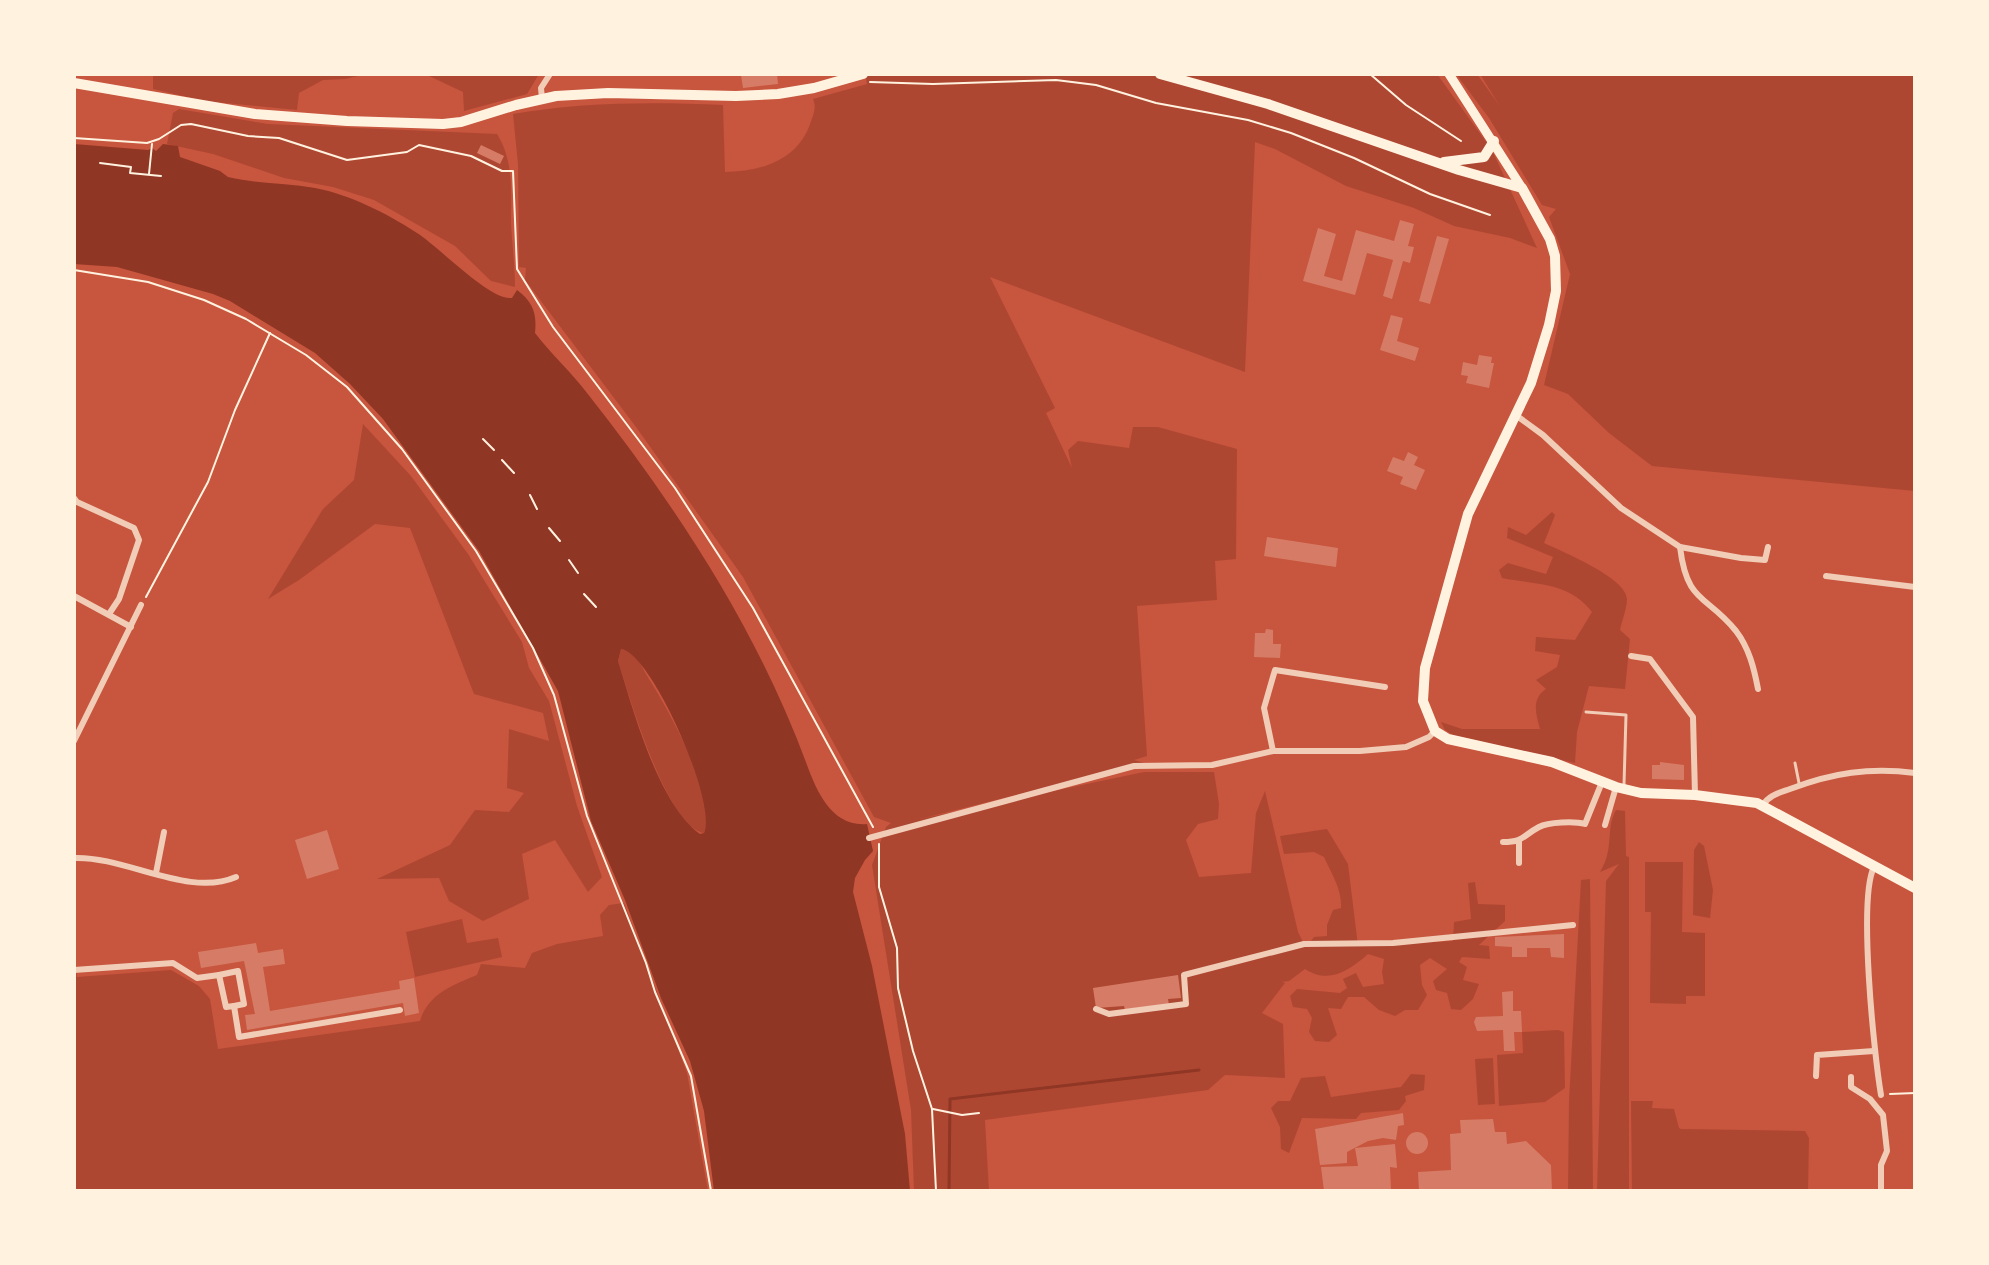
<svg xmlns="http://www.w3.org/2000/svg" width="1989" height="1265" font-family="'Golos Text',sans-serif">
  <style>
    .green { fill: #ae4732 }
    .water { fill: #8f3625; fill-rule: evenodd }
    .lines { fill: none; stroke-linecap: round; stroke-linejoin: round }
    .stream { stroke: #8f3625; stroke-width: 3 }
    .building { fill: #d67c66 }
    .path { stroke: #fff3e0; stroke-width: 2 }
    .service { stroke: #f1ccb7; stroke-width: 3 }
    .minor { stroke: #f1ccb7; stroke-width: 6 }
    .secondary { stroke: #fff3e0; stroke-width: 9 }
    .primary { stroke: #fff3e0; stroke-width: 10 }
  </style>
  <rect width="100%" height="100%" fill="#c8553d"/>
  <g class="green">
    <polygon points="153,74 366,74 345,79 323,80 299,93 297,110 204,101 153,89"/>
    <polygon points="393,74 539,74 527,94 464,111 463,92 427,75"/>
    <path d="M865,74h572l55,76 45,98 -27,-10 -56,-12 -40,-18 -68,-22 -71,-37 -20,-7 -10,230 -255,-95 65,131 -9,5 26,55 -4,-18 10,-9 51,7 4,-21h25l79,22 -1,110 -21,2 2,39 -80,6 10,150 -13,4 10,3 -224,56 224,-47h70l5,32 -1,15 -20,5 -12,16 13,37 52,-4 5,-60 9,-22 33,141 6,12 4,1 6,-8 13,-1v-11l6,-15 8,-2c1,-19 -9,-33 -17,-51l-10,-5 -30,2 -4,-18 47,-7 21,35 10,82 95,-5 1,-19 17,-3 -3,-36 7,-1 3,22 27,1v16l-26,24 10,1 1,13 -28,-2 -3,5 8,5 -4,13 16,4 -6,15 -12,11 -10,-1 -4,-16 -11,-3 -3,-9 14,-12 -17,-11 -10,7 2,20 5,10 -9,15h-13l-10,6 -16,-6 -15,-13h-16l-7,12 -13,-1 9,27 -8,7 -14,-1 -6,-9 3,-14 -5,-9 -14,-2 -3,-11 7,-7 43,4 7,-5 -4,-9 13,-6 7,14 21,-3 -2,-12 2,-13 -16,-5c-18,16 -39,31 -63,15l-16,12 -7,1 3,1 -23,30 21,11 2,54 -60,-3 -17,15 -223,30 4,71h-75l-3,-81 -39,-245 14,-38 5,-4 -17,-6 -131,-240 -107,-150 -111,-147 1,-12 -7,-1 -1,-103 -5,-50c70,-12 139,-12 210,-9l2,67c35,0 73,-12 85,-48 3,-9 7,-16 3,-25l54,-15z"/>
    <polygon points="1456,74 1477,74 1499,105 1480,74 1915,74 1915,491 1652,466 1609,433 1568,394 1544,385 1570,274 1549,217 1556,209 1542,205 1489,118"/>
    <path d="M179,109l89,15 229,10c17,27 14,58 14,88 1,22 4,43 4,65l-24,-6 -36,-35 -81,-46 -41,-13 -49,-9 -71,-24 -46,-10 6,-31z"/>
    <polygon points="363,424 411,476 468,554 522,642 529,668 549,701 577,806 602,877 588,892 555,840 522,854 529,899 483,921 449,901 439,878 377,879 450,845 475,810 509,812 524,793 507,788 509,729 549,741 543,713 474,694 410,528 375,524 299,580 268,599 323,509 354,480"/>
    <path d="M1552,512l3,3 -11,28c17,8 83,35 83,56 0,9 -5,21 -7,31l10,9 -5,50 -36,-3 -12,46 -2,31 -122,-28 -8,-5 -4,-8 21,7h78c-4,-15 -9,-30 6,-40l-10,-9 21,-13 3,-12 -25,-4 1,-14 39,3 17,-28c-23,-30 -55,-27 -90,-34l-3,-8 9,-7 38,11 7,-17 -46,-19 1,-11 18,8z"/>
    <path d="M621,649c5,1 7,0 11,4 7,6 12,18 17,26 19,30 70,120 55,154 -37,-5 -75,-138 -86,-172z"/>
    <path d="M1616,810l9,1 1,45 3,1v334h-32l9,-310 13,-17 -19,8c15,-24 5,-43 16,-62z"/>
    <polygon points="1699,842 1704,846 1713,890 1710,918 1693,915 1694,850"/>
    <polygon points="1645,862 1683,862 1682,932 1705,933 1705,996 1686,996 1686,1004 1650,1003 1651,912 1645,912"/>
    <polygon points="1590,879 1593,1191 1568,1191 1569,1101 1581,880"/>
    <path d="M624,903l63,170 21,118h-634v-230l3,16 94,-7 28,16 11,13 8,50 202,-28c8,-27 33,-36 57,-46l4,-11 44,4 7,-15 25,-9 46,-8 -3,-21 9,-10z"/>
    <polygon points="462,919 467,943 498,938 502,957 415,977 406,932"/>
    <polygon points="1558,1030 1564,1032 1565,1088 1545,1102 1499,1106 1497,1055 1523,1053 1522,1032"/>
    <polygon points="1493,1058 1495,1104 1478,1105 1475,1059"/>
    <polygon points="1411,1074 1425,1075 1424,1090 1405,1096 1406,1101 1399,1110 1361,1113 1356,1119 1302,1118 1289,1153 1281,1149 1280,1127 1271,1108 1278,1101 1290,1101 1301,1078 1325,1076 1331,1097 1401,1087"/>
    <polygon points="1631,1101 1653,1101 1652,1108 1674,1109 1679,1128 1681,1129 1805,1131 1809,1138 1808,1191 1632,1191"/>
  </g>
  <path class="water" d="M74,144l74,6 4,-2 4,3 7,-7 15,2 2,11 40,14 8,6c29,7 58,6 87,11 36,7 71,25 102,45 21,13 73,68 95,65l5,-8c16,12 20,23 18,43 16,21 36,39 52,60 89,113 170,236 220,372 10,27 25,62 60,59l6,27 -8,9 -10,18 -2,14 19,74 33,168 5,57h-196l-10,-80 -14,-50 -29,-63 -36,-98 -34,-79 -33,-130 -79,-140 -96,-132 -33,-35 -35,-31 -85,-52 -17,-7 -96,-27 -43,-3zM621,649c30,3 97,154 83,184l-4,1c-42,-30 -67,-125 -82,-173z"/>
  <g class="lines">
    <polyline class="stream" points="949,1191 950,1099 1199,1070"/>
  </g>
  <g class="building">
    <polygon points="777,74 778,84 743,88 741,75"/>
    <polygon points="481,145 504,156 500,164 477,153"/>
    <polygon points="1400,220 1414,224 1408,246 1414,247 1410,263 1403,261 1392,299 1383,296 1393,260 1367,253 1355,295 1303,281 1318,228 1336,234 1324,276 1342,281 1356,230 1394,241"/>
    <polygon points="1437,236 1449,239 1430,304 1419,301"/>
    <polygon points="1391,315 1403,318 1397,341 1419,348 1415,361 1380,350"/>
    <polygon points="1479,355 1492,357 1491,363 1494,363 1489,388 1466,383 1468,376 1461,375 1463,362 1477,365"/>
    <polygon points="1408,452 1418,457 1414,465 1425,470 1416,490 1400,484 1403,477 1387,471 1393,457 1404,461"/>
    <polygon points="1267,537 1338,548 1336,567 1264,556"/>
    <polygon points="1266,629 1273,630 1273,644 1281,644 1280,658 1254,657 1255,633 1265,633"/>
    <polygon points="1660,762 1684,765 1684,780 1652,779 1652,765 1660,765"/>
    <polygon points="327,830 339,869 307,879 295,840"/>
    <polygon points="1564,934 1564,958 1551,957 1550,948 1527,948 1527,957 1512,957 1512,947 1495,946 1495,937"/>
    <polygon points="256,943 258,953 283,949 285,964 263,967 270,1011 400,989 399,981 414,978 419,1013 405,1016 403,1003 247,1030 245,1015 255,1014 244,961 201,968 198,952"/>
    <polygon points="1178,975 1181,998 1168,999 1169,1005 1125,1010 1124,1006 1096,1008 1093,988"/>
    <polygon points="1513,991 1513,1011 1521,1011 1522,1032 1514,1032 1515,1051 1504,1051 1503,1030 1477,1031 1474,1022 1476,1017 1503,1016 1502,992"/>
    <polygon points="1403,1113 1404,1125 1398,1126 1396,1140 1383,1138 1368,1141 1347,1152 1347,1163 1320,1165 1315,1129"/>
    <polygon points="1493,1119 1495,1132 1506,1132 1507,1144 1526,1141 1551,1165 1552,1191 1419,1191 1418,1172 1451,1170 1450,1134 1461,1133 1460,1120"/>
    <circle cx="1417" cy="1143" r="11"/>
    <polygon points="1395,1144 1397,1168 1390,1167 1391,1191 1324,1191 1321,1167 1358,1166 1355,1148"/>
  </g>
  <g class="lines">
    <g class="path">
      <polyline points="1370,74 1406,105 1461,141"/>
      <polyline points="870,82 933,84 1056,80 1096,85 1156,103 1248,120 1291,133 1354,158 1430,194 1490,215"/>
      <polyline points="74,138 147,143 159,139 181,125 191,124 248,136 279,138 347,160 407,152 419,145 471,156 502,171 513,171 517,269 553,327 675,488 753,608 873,827"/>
      <polyline points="100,163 131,167 130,173 161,176"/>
      <polyline points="149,174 152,144"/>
      <polyline points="74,270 148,282 204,300 246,319 306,355 347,387 402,449 476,551 533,648 554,695 587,816 646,963 655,992 691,1076 711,1191"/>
      <polyline points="483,439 494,450"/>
      <polyline points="502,460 514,473"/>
      <polyline points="530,495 537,509"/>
      <polyline points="549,528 560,541"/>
      <polyline points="569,560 578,573"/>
      <polyline points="584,594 596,607"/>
      <polyline points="146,597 208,482 235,410 270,333"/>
      <polyline points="879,844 879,887 897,948 898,988 913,1051 932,1109 936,1191"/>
      <polyline points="1890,1094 1915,1093"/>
      <polyline points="933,1109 962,1115 979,1113"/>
    </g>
    <g class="service">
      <polyline points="1586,712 1626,715 1624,785"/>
      <polyline points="1795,763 1799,783"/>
    </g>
    <g class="minor">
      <polyline points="542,99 541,88 550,74"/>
      <polyline points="1517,416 1543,435 1621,508 1680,547 1741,558 1765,560 1768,547"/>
      <polyline points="74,498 77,502 134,528 139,540 119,599 109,614"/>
      <path d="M1680,547c7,57 26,47 56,84 13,17 18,37 22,58"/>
      <polyline points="1826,576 1915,587"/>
      <polyline points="74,596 131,627"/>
      <polyline points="1631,656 1650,659 1693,717 1695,795"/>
      <polyline points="74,741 141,605"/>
      <polyline points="1273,751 1264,708 1275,670 1385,687"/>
      <path d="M1763,805c6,-10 16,-12 27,-16 42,-16 80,-22 125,-16"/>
      <polyline points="1605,825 1616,787"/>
      <polyline points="869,838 1134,766 1212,765 1273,751 1360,751 1406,747 1429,737 1435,731"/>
      <path d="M1503,842c21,0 19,-6 36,-15 9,-5 36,-6 46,-3l17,-42"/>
      <path d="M74,858c52,-2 114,40 162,19"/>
      <polyline points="1519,863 1519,842"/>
      <path d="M1874,867c-16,31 0,187 7,228"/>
      <polyline points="156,873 164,832"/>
      <polyline points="74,970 173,963 197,978 219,975 226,1007 234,1006 239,1037 400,1010"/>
      <polyline points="219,975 238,971 244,1004 234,1006"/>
      <polyline points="1096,1009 1109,1014 1186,1004 1184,975 1304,944 1393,943 1573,925"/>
      <polyline points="1816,1076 1817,1055 1874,1051"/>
      <polyline points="1851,1077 1851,1087 1870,1099 1883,1115 1887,1151 1881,1165 1881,1191"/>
    </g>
    <polyline class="secondary" points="1449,74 1522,188"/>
    <g class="primary">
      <polyline points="1160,74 1268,104 1459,170 1522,188 1550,239 1555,256 1556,291 1549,325 1531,383 1468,514 1425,668 1423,701 1435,731 1448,739 1552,762 1616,787 1641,793 1695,795 1757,803 1915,888"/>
      <polyline points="74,83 255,114 347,121 443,124 461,122 516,105 556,96 608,93 736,96 778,94 814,88 863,74"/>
      <polyline points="1444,162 1484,157 1494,141"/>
    </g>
  </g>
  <rect width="1989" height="1265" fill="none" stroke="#fff3e0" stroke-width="152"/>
</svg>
